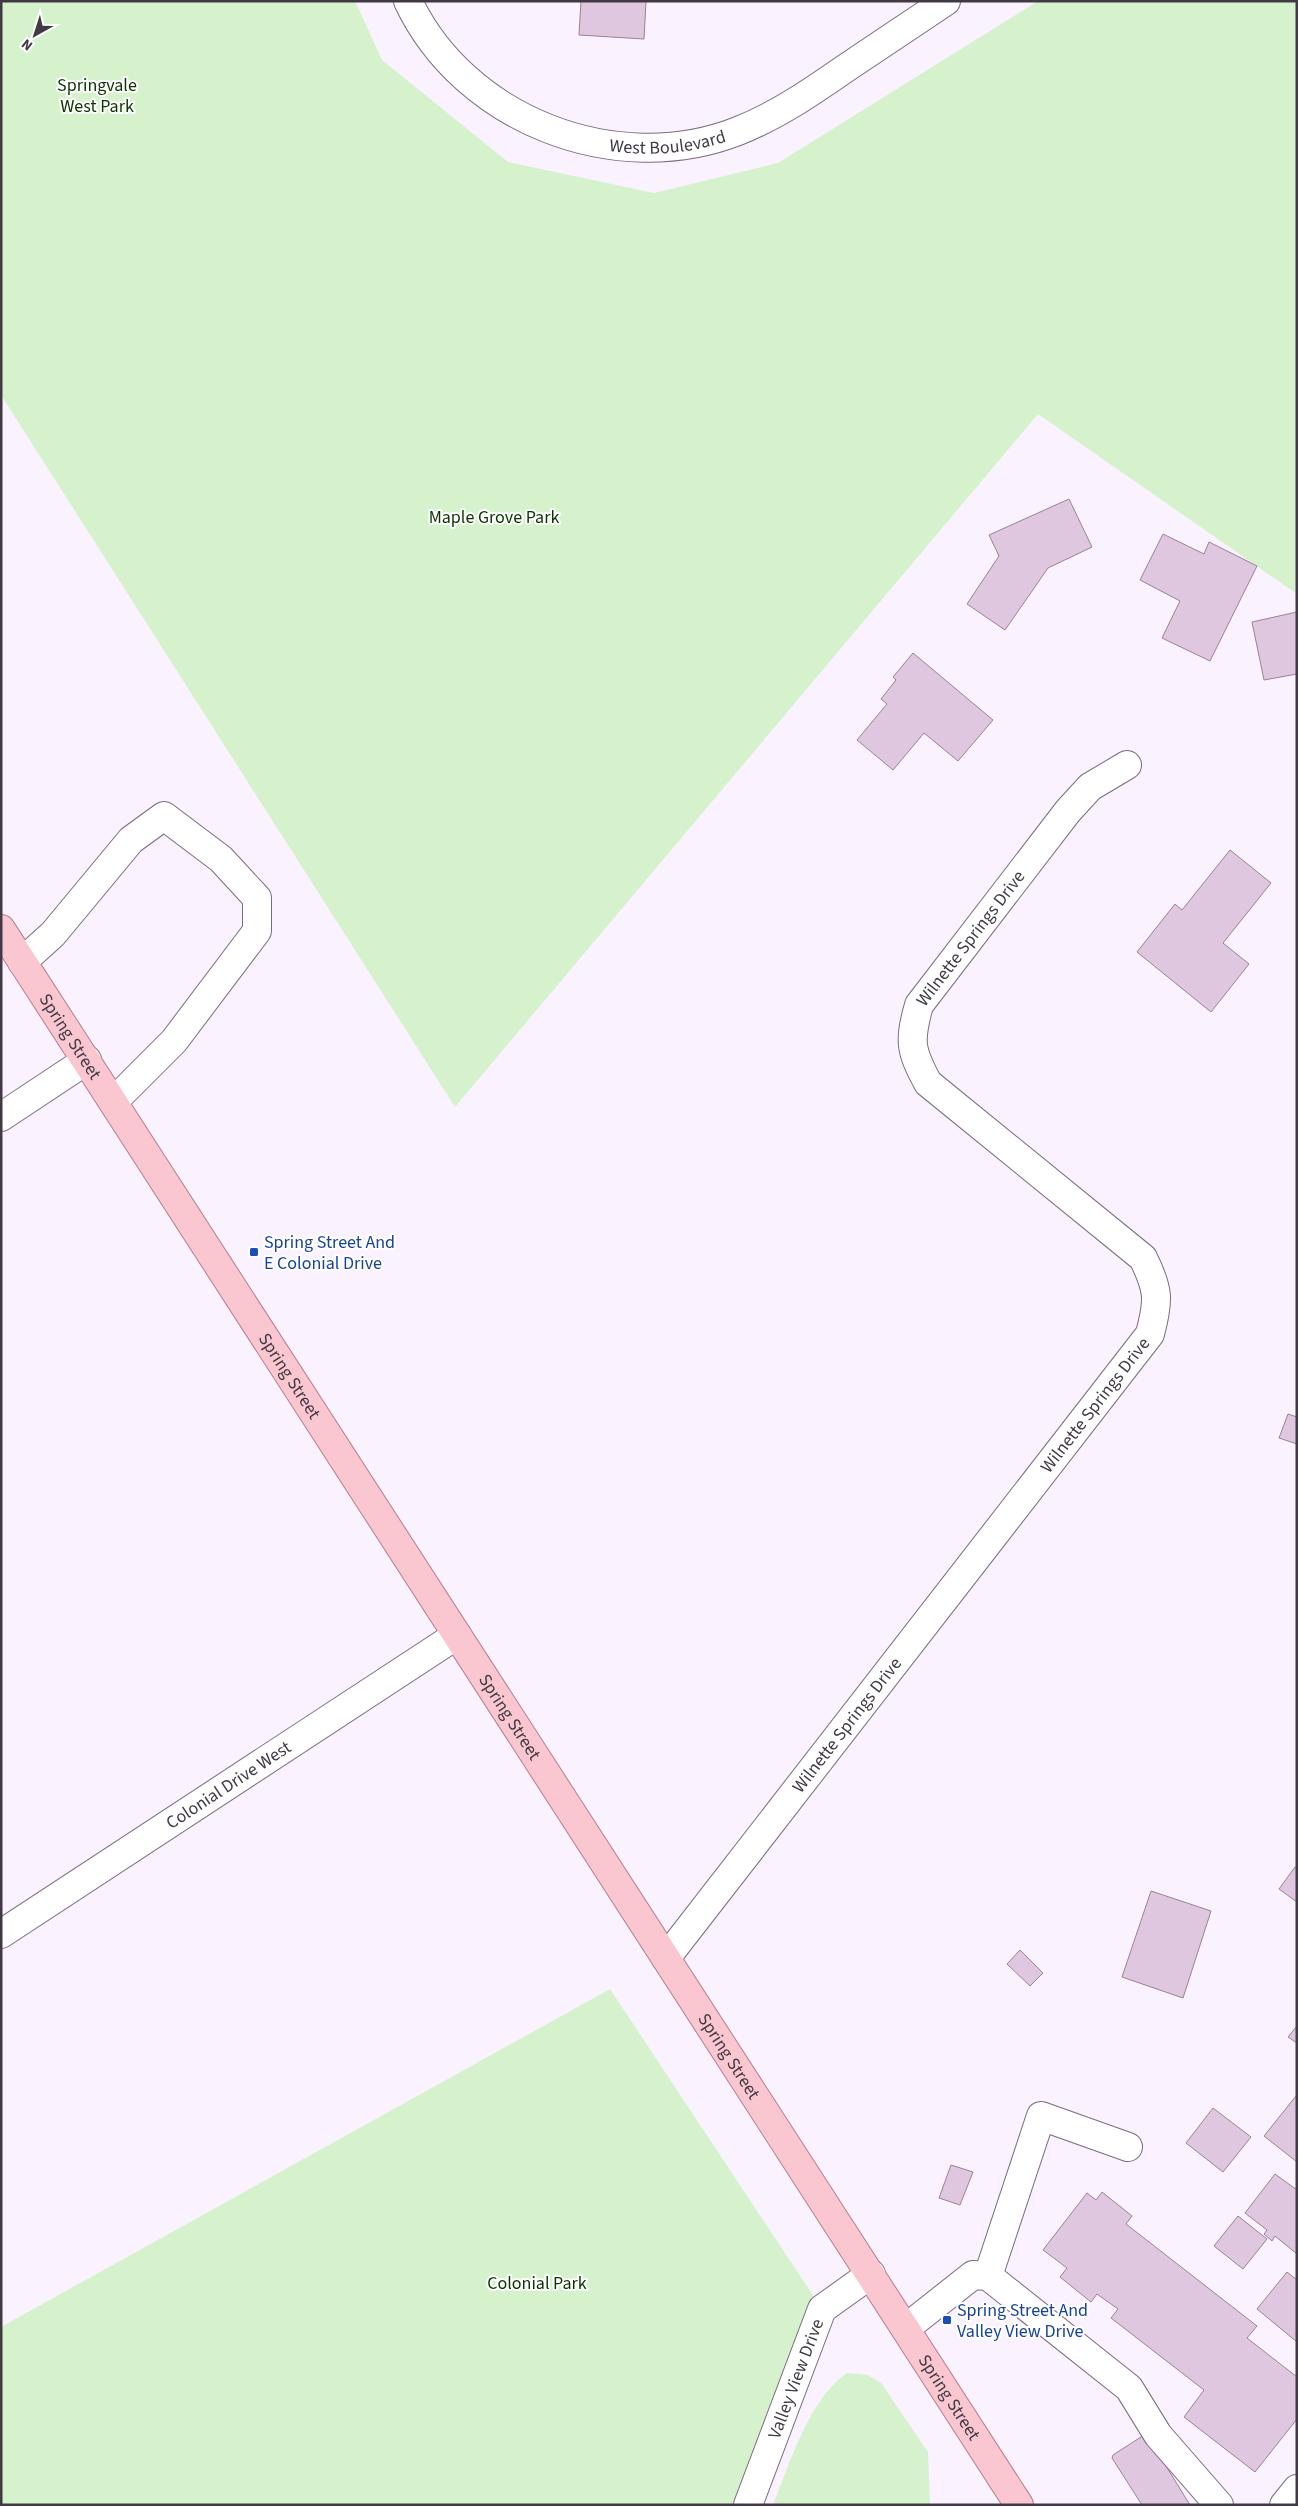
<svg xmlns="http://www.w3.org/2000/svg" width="1298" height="2506" font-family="'Source Sans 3',sans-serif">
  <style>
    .green { fill: #d5f2cd }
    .building { fill: #dfc7e0; stroke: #998299 }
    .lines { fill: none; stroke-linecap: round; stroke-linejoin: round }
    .minor-casing { stroke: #7b6a83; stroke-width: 30 }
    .major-casing { stroke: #b77d8c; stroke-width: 30 }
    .minor { stroke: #fff; stroke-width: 28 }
    .major { stroke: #fac7d1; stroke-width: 28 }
    .transit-dot { fill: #1a4fb4; stroke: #fff; stroke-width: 2 }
    .labels { text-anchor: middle; stroke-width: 4; stroke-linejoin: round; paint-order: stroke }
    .park-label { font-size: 18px; fill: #0b3300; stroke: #fff }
    .street-label { font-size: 18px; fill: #413a45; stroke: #fff }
    .transit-label { font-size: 18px; fill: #164399; stroke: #fff; text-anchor: start }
  </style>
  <rect width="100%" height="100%" fill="#faf2fe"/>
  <g class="green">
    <polygon points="1,1 355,1 382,60 508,162 654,193 778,163 1038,1 1297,1 1297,594 1038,414 455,1107 1,395"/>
    <polygon points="610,1989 822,2309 748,2505 1,2505 1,2327"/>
    <path d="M847,2373l21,2 13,8 47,69 2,53h-157c17,-42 36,-106 74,-132z"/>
  </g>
  <g class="building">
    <polygon points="581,1 646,1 644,39 579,35"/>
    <polygon points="1069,499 1092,547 1048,568 1005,630 967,604 999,556 989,535"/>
    <polygon points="1163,534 1204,554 1209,542 1257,566 1210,661 1162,638 1180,601 1140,580"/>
    <polygon points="1297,612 1297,674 1264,680 1252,622"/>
    <polygon points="913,653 993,720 958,761 924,733 893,770 857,740 887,704 881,699 896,680 893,677"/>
    <polygon points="1230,850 1271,883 1223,943 1249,964 1211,1012 1137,952 1175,904 1182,910"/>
    <polygon points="1288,1414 1297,1417 1297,1444 1279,1438"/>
    <polygon points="1295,1867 1297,1868 1297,1902 1279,1889"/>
    <polygon points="1151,1891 1211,1911 1183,1998 1122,1977"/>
    <polygon points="1020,1950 1043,1973 1030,1986 1007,1964"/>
    <polygon points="1297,2026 1297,2043 1288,2037"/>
    <polygon points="1296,2096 1297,2096 1297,2162 1264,2136"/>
    <polygon points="1213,2108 1251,2137 1223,2172 1186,2143"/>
    <polygon points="951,2165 973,2172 960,2205 939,2198"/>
    <polygon points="1275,2174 1297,2190 1297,2254 1275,2236 1272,2241 1264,2234 1267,2230 1245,2213"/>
    <polygon points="1102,2192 1132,2216 1126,2224 1257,2326 1247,2338 1297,2377 1297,2419 1255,2472 1184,2417 1204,2390 1111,2318 1118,2309 1097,2294 1091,2302 1060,2277 1067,2268 1043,2250 1087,2193 1096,2200"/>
    <polygon points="1238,2216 1267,2239 1243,2269 1214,2246"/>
    <polygon points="1287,2272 1297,2280 1297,2342 1257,2309"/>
    <polygon points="1144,2435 1147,2435 1190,2505 1142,2505 1112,2458 1113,2455"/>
  </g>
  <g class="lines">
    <g class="minor-casing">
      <g id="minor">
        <path id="s1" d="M408,1c56,119 208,178 330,130 38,-15 72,-38 105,-61 34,-23 69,-46 103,-69"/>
        <polyline points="22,962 53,934 131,840 164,816 221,859 257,898 257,931 174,1041 114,1101"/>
        <polyline points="1,1117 87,1060"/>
        <path id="s2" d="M1,1934l456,-299"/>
        <path id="s3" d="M666,1958l484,-624c9,-34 9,-44 -7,-76l-215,-175c-18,-33 -19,-42 -9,-78l149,-194 22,-24 37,-22"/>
        <polyline points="988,2276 1041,2116 1128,2147"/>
        <polyline points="906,2328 973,2275 988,2276 1129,2388 1158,2435 1219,2505"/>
        <path id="s4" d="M748,2505l74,-196 49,-35"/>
        <polyline points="1284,2505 1297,2489"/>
      </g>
    </g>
    <g class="major-casing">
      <g id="major">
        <path id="s5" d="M1,929l1018,1576"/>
      </g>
    </g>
    <use href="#minor" class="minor"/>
    <use href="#major" class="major"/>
  </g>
  <g class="transit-dot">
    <rect x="249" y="1247" width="10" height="10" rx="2.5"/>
    <rect x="942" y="2315" width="10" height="10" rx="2.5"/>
  </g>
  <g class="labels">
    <g class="park-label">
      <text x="97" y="91">Springvale<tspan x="97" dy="21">West Park</tspan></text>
      <text x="494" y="523">Maple Grove Park</text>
      <text x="537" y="2289">Colonial Park</text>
    </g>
    <g class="street-label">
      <text dy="6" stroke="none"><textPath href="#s1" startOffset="316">West Boulevard</textPath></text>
      <text dy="6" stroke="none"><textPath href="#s3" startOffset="1312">Wilnette Springs Drive</textPath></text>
      <text dy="6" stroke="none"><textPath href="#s5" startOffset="128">Spring Street</textPath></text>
      <text dy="6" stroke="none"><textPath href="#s5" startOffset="532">Spring Street</textPath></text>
      <text dy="6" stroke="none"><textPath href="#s3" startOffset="700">Wilnette Springs Drive</textPath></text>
      <text dy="6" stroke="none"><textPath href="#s5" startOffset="938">Spring Street</textPath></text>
      <text dy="6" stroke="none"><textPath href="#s3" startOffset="295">Wilnette Springs Drive</textPath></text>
      <text dy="6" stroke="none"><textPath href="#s2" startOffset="272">Colonial Drive West</textPath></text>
      <text dy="6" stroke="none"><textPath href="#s5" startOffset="1342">Spring Street</textPath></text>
      <text dy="6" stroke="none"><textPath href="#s4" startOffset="135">Valley View Drive</textPath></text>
      <text dy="6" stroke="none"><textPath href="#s5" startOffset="1748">Spring Street</textPath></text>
    </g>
    <g class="transit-label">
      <text x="264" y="1248">Spring Street And<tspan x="264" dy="21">E Colonial Drive</tspan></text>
      <text x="957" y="2316">Spring Street And<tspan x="957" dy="21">Valley View Drive</tspan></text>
    </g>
  </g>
  <rect width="1298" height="2506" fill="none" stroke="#413a45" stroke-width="5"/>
  <g transform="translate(35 35) rotate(219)" stroke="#ffffff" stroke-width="4" paint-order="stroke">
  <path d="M0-4L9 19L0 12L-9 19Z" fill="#413a45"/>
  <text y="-8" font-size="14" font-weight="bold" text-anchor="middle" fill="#413a45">N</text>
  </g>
</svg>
